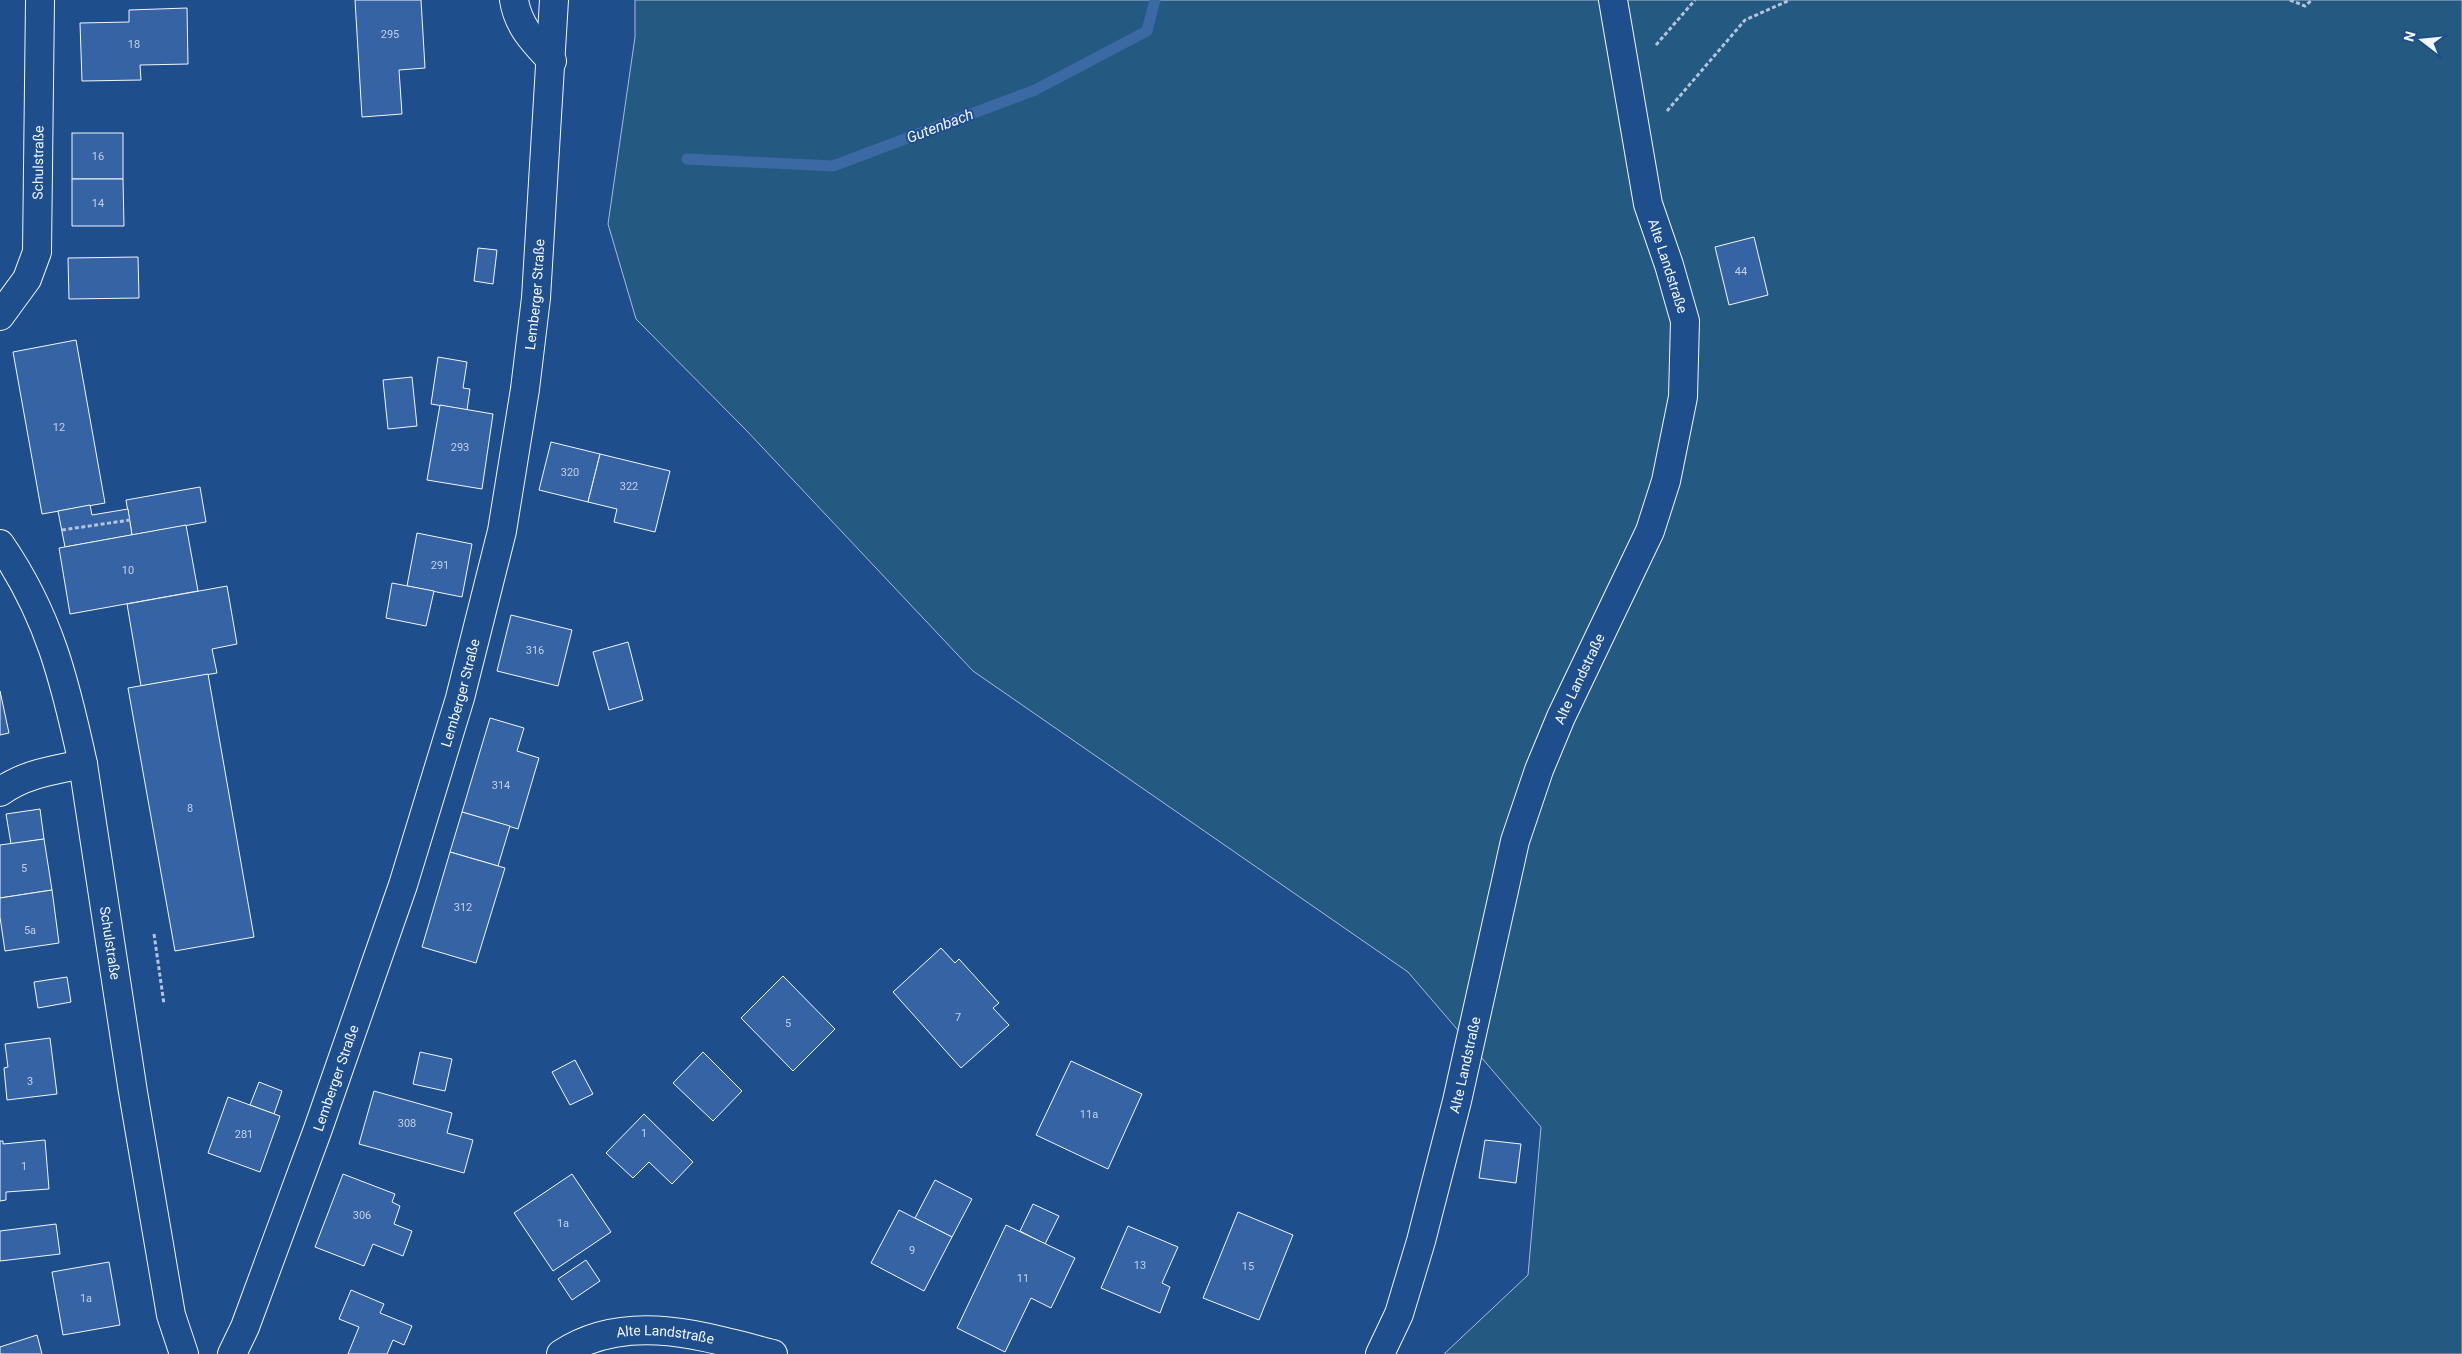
<svg xmlns="http://www.w3.org/2000/svg" width="2462" height="1354" font-family="Roboto,sans-serif">
  <style>
    .green { fill: #245a82; stroke: #a8bbd7 }
    .lines { fill: none; stroke-linecap: round; stroke-linejoin: round }
    .stream { stroke: #3b69a3; stroke-width: 11 }
    .building { fill: #3563a3; stroke: #f2f6ff }
    .minor-casing { stroke: #f2f6ff; stroke-width: 30 }
    .major-casing { stroke: #f2f6ff; stroke-width: 30 }
    .path { stroke: #b3c4dc; stroke-width: 3; stroke-dasharray: 4 2.5; stroke-linecap: butt }
    .minor { stroke: #1f4e8c; stroke-width: 28 }
    .major { stroke: #1f4e8c; stroke-width: 28 }
    .labels { text-anchor: middle; stroke-width: 4; stroke-linejoin: round; paint-order: stroke }
    .number-label { font-size: 11px; fill: #c3d1e8 }
    .street-label { font-size: 14px; fill: #f2f6ff; stroke: #1f4e8c }
    .water-label { font-size: 15px; font-style: italic; fill: #f2f6ff; stroke: #1f4e8c }
  </style>
  <rect width="100%" height="100%" fill="#1f4e8c"/>
  <polygon class="green" points="635,0 2462,0 2462,1354 1444,1354 1528,1275 1541,1127 1408,972 973,671 746,430 636,319 608,224 635,37"/>
  <g class="lines">
    <polyline class="stream" points="687,159 833,166 1035,90 1147,31 1155,0"/>
  </g>
  <g class="building">
    <polygon points="355,0 421,0 425,68 399,70 402,114 362,117"/>
    <polygon points="187,8 188,64 140,65 141,80 82,81 80,23 129,22 129,10"/>
    <rect x="72" y="133" width="51" height="46"/>
    <polygon points="72,179 123,179 124,226 72,226"/>
    <polygon points="1754,237 1768,295 1729,305 1715,247"/>
    <polygon points="478,248 497,250 493,284 474,281"/>
    <polygon points="138,257 139,298 69,299 68,258"/>
    <polygon points="76,340 105,503 42,514 13,352"/>
    <polygon points="438,357 467,362 463,388 470,389 467,410 431,404"/>
    <polygon points="412,377 417,426 388,429 383,380"/>
    <polygon points="440,405 493,414 482,489 427,480"/>
    <polygon points="551,442 600,454 588,502 539,490"/>
    <polygon points="600,454 670,471 655,532 614,522 617,509 588,502"/>
    <polygon points="200,487 206,522 132,535 126,500"/>
    <polygon points="90,505 92,515 128,509 132,535 65,547 58,511"/>
    <polygon points="186,525 198,591 70,614 59,548"/>
    <polygon points="417,533 472,544 462,597 407,586"/>
    <polygon points="392,583 434,591 426,626 386,618"/>
    <polygon points="227,586 237,644 212,649 217,673 141,686 127,604"/>
    <polygon points="511,615 572,630 558,686 497,671"/>
    <polygon points="628,642 643,700 609,710 593,652"/>
    <polygon points="208,674 254,937 175,951 128,688"/>
    <polygon points="0,691 9,733 0,735"/>
    <polygon points="490,718 524,728 517,751 539,758 518,829 462,812"/>
    <polygon points="40,809 44,839 11,844 6,814"/>
    <polygon points="462,812 510,826 498,866 450,852"/>
    <polygon points="44,839 52,890 0,898 0,845"/>
    <polygon points="450,852 505,868 476,963 422,947"/>
    <polygon points="52,890 59,943 5,951 0,917 0,898"/>
    <polygon points="941,948 955,963 959,959 999,1003 993,1008 1009,1025 961,1068 893,992"/>
    <polygon points="783,976 835,1029 793,1071 741,1018"/>
    <polygon points="67,977 71,1002 38,1008 34,982"/>
    <polygon points="50,1038 57,1094 7,1100 4,1068 8,1067 5,1044"/>
    <polygon points="420,1052 452,1059 445,1091 413,1084"/>
    <polygon points="703,1052 742,1091 713,1121 673,1083"/>
    <polygon points="575,1060 593,1094 570,1105 552,1072"/>
    <polygon points="1071,1061 1142,1094 1108,1169 1036,1135"/>
    <polygon points="259,1082 282,1091 274,1114 250,1105"/>
    <polygon points="374,1091 452,1113 447,1133 473,1140 464,1173 359,1144"/>
    <polygon points="228,1097 280,1116 260,1172 208,1153"/>
    <polygon points="644,1114 693,1162 672,1184 649,1162 633,1178 606,1153"/>
    <polygon points="45,1140 49,1189 6,1192 6,1200 0,1201 0,1141 3,1141 3,1144"/>
    <polygon points="1485,1140 1521,1144 1516,1183 1479,1178"/>
    <polygon points="343,1174 395,1194 392,1202 400,1206 394,1224 412,1231 403,1256 373,1244 364,1266 315,1247"/>
    <polygon points="572,1174 611,1232 553,1271 514,1213"/>
    <polygon points="935,1180 972,1199 952,1237 915,1218"/>
    <polygon points="1033,1204 1059,1216 1045,1244 1020,1231"/>
    <polygon points="899,1210 952,1237 924,1291 871,1263"/>
    <polygon points="1238,1212 1293,1235 1259,1320 1203,1298"/>
    <polygon points="56,1224 60,1254 0,1261 0,1231"/>
    <polygon points="1006,1225 1075,1258 1051,1308 1031,1298 1005,1352 957,1328"/>
    <polygon points="1128,1226 1178,1247 1162,1283 1170,1287 1160,1313 1101,1288"/>
    <polygon points="586,1260 600,1281 572,1300 558,1279"/>
    <polygon points="109,1262 120,1325 63,1335 52,1272"/>
    <polygon points="351,1290 384,1304 380,1313 412,1326 404,1345 393,1340 387,1354 348,1354 359,1327 339,1319"/>
    <polygon points="37,1335 42,1354 0,1354 0,1347"/>
  </g>
  <g class="lines">
    <g class="minor-casing">
      <g id="minor">
        <path d="M514,0c4,26 20,42 38,61"/>
        <path id="s1" d="M0,316l27,-37 10,-27 3,-252"/>
        <path id="s2" d="M0,544c49,71 65,137 83,220l50,328 38,223 13,39"/>
        <path d="M0,792c24,-18 54,-22 83,-28"/>
        <path id="s3" d="M561,1354c65,-43 142,-18 212,0"/>
        <path id="s4" d="M1380,1354l19,-40 22,-73 36,-140 58,-260 24,-71 22,-53 89,-186 16,-50 17,-84 2,-76 -16,-56 -21,-61 -35,-204"/>
      </g>
    </g>
    <g class="major-casing">
      <g id="major">
        <path id="s5" d="M232,1354l13,-27 73,-198 85,-244 57,-187 42,-167 23,-142 11,-91 18,-298"/>
      </g>
    </g>
    <g class="path">
      <polyline points="2290,0 2305,6 2312,0"/>
      <polyline points="1656,45 1695,0"/>
      <polyline points="1667,111 1745,20 1790,0"/>
      <polyline points="62,530 130,520"/>
      <polyline points="154,934 164,1004"/>
    </g>
    <use href="#minor" class="minor"/>
    <use href="#major" class="major"/>
  </g>
  <g class="labels">
    <g class="number-label">
      <text x="390" y="38">295</text>
      <text x="134" y="48">18</text>
      <text x="98" y="160">16</text>
      <text x="98" y="207">14</text>
      <text x="1741" y="275">44</text>
      <text x="59" y="431">12</text>
      <text x="460" y="451">293</text>
      <text x="570" y="476">320</text>
      <text x="629" y="490">322</text>
      <text x="440" y="569">291</text>
      <text x="128" y="574">10</text>
      <text x="535" y="654">316</text>
      <text x="501" y="789">314</text>
      <text x="190" y="812">8</text>
      <text x="24" y="872">5</text>
      <text x="463" y="911">312</text>
      <text x="30" y="934">5a</text>
      <text x="958" y="1021">7</text>
      <text x="788" y="1027">5</text>
      <text x="30" y="1085">3</text>
      <text x="1089" y="1118">11a</text>
      <text x="407" y="1127">308</text>
      <text x="644" y="1137">1</text>
      <text x="244" y="1138">281</text>
      <text x="24" y="1170">1</text>
      <text x="362" y="1219">306</text>
      <text x="563" y="1227">1a</text>
      <text x="912" y="1254">9</text>
      <text x="1140" y="1269">13</text>
      <text x="1248" y="1270">15</text>
      <text x="1023" y="1282">11</text>
      <text x="86" y="1302">1a</text>
    </g>
    <g class="street-label">
      <text dy="5" stroke="none"><textPath href="#s1" startOffset="164">Schulstraße</textPath></text>
      <text transform="translate(1668 266) rotate(72)" y="5">Alte Landstraße</text>
      <text dy="5" stroke="none"><textPath href="#s5" startOffset="1106">Lemberger Straße</textPath></text>
      <text dy="5" stroke="none"><textPath href="#s4" startOffset="706">Alte Landstraße</textPath></text>
      <text dy="5" stroke="none"><textPath href="#s5" startOffset="700">Lemberger Straße</textPath></text>
      <text dy="5" stroke="none"><textPath href="#s2" startOffset="418">Schulstraße</textPath></text>
      <text dy="5" stroke="none"><textPath href="#s4" startOffset="302">Alte Landstraße</textPath></text>
      <text dy="5" stroke="none"><textPath href="#s5" startOffset="295">Lemberger Straße</textPath></text>
      <text dy="5" stroke="none"><textPath href="#s3" startOffset="109">Alte Landstraße</textPath></text>
    </g>
    <g class="water-label">
      <text transform="translate(940 126) rotate(-21)" y="5">Gutenbach</text>
    </g>
  </g>
  <g transform="translate(2422 40) rotate(286)" stroke="#1f4e8c" stroke-width="4" paint-order="stroke">
  <path d="M0-4L9 19L0 12L-9 19Z" fill="#f2f6ff"/>
  <text y="-8" font-size="14" font-weight="bold" text-anchor="middle" fill="#f2f6ff">N</text>
  </g>
</svg>
